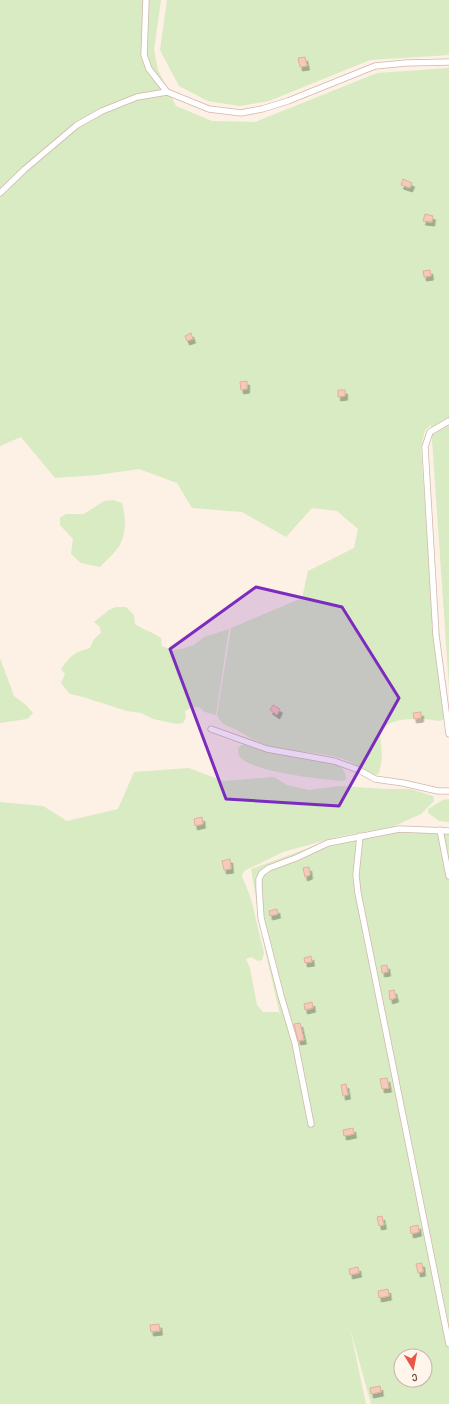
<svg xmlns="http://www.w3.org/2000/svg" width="449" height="1404" font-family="'Sofia Sans Condensed',sans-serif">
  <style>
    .green { fill: #d8ebc2; fill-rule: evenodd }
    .building { fill: #f3cabb; stroke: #e6ae9b; filter: url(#shadow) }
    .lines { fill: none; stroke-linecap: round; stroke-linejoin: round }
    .service-casing { stroke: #d1b8ad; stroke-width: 7 }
    .service { stroke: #fff; stroke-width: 5.5 }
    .marked { fill: #7b2cbf; fill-opacity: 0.2; stroke: #7b2cbf; stroke-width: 3; stroke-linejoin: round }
  </style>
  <defs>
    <filter id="shadow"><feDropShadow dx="2.5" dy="4" stdDeviation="0" flood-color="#0004"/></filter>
  </defs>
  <rect width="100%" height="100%" fill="#fdf0e4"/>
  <g class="green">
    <path d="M0,0h161l-7,50 4,20 18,36 36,15 43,1 122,-49 72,-5v619l-18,-262 -6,5 -4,18 15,209 9,60 -2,3c-6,2 -13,-1 -19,-1 -17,0 -34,-1 -44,13l2,26 -3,15 -3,2c-11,-3 -21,-12 -33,-16 -23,-8 -52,-6 -75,-13 -12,-4 -22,-11 -33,-17 -9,-4 -14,-4 -18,-14l14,-87 71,-30 6,-27 46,-23 4,-19 -21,-18 -25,-3 -26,29 -44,-25 -50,-4 -15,-25 -38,-14 -42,6 -42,3 -34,-41 -21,9z"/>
    <polygon points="167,0 449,0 449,55 370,60 269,101 240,106 208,101 179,86 160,50"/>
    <path d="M113,500l9,3c4,14 5,34 -5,46 -5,7 -12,12 -17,18l-19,-4 -10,-9 2,-15 -13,-14v-7l6,-4h18l20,-13z"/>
    <path d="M116,607h10l8,8 1,9c8,6 18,8 26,14l1,8 10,4 9,-1 13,-4 10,-8 25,-8 -13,86 -11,-3 -6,-5h-6l-8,4 1,6 -3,6 -6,1 -24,-5 -12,-6 -14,-2 -44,-14 -13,-3 -9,-11 4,-9 -4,-5c10,-14 12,-16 29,-21l4,-9 7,-6 -1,-6 -6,-5 15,-12z"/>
    <polygon points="0,658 14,696 26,705 33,713 27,719 0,723"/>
    <path d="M246,744l23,7 67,13c6,2 10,9 10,15l-2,2c-20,-1 -92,-9 -104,-24 -2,-3 -2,-6 -2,-9l4,-3z"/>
    <path d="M189,768l34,13 51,-4 13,8 22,5 30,-4 47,3h24l23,7 1,5 -13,13 -29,13 -51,9 -58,16 -39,19 -2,5 9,23 13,54 -2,7 -4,1 -7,-4 -5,2 4,9 7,37 6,7h15l2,3 -17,-74 -12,-72 74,-27 70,-15 54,2v575h-78l-21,-76 16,76h-366v-602l43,4 24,15 51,-12 16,-37zM401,1356h24v24h-24z"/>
    <polygon points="449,799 449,822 439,821 428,813 428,809 443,800"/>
  </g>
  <g class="building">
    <polygon points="305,57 307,66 300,67 298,58"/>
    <polygon points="403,179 412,183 410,188 401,185"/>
    <polygon points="425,214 433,216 432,222 423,221"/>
    <polygon points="430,270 431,276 424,277 423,271"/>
    <polygon points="191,333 193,339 187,341 185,336"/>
    <polygon points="247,381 247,389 241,390 240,382"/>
    <polygon points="338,390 345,390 345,396 338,397"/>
    <polygon points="273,705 280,709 277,715 270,710"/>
    <polygon points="421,712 421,718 414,719 413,713"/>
    <polygon points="202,817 203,824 195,826 194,819"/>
    <polygon points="230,859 231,869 224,870 222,861"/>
    <polygon points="309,867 310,875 305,877 303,868"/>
    <polygon points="277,909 278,914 270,916 269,911"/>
    <polygon points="311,956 312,962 305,963 304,958"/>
    <polygon points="387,965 388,972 382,973 381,966"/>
    <polygon points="394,990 396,998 390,1000 389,991"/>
    <polygon points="312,1002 313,1008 305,1010 304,1004"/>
    <polygon points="300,1023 304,1040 298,1041 294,1024"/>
    <polygon points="387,1078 389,1088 382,1089 380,1079"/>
    <polygon points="346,1084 348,1095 343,1096 341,1085"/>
    <polygon points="353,1128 354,1134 344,1136 343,1130"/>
    <polygon points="382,1216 384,1225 379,1226 377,1217"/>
    <polygon points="418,1225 419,1232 411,1234 410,1227"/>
    <polygon points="422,1263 423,1272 418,1273 416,1264"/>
    <polygon points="358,1267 359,1273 350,1275 349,1269"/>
    <polygon points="388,1289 389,1296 379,1298 378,1291"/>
    <polygon points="159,1324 160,1331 151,1332 150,1325"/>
    <polygon points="380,1386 381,1392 371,1394 370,1388"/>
  </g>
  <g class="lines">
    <g class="service-casing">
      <g id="service">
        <polyline points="146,0 144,55 149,69 167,92"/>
        <polyline points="0,193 25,169 77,125 102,111 137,97 167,92 209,109 241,113 262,109 288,101 375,66 406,63 449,62"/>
        <polyline points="449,421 430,432 425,447 436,635 449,734"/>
        <polyline points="211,729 267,749 334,761 359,770 375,779 403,783 438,791 449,791"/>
        <polyline points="440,830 449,876"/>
        <polyline points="360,836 356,875 358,893 449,1344"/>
        <polyline points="311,1124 295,1043 281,996 261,918 259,888 259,879 262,873 269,868 296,858 328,843 399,829 449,831"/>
      </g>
    </g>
    <use href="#service" class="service"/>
  </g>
  <path class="marked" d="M256,587l86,20 57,91 -60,108 -113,-7 -56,-150z"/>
  <g transform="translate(413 1368) rotate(170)"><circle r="19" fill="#fff5eb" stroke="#c8b4aa"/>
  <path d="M0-3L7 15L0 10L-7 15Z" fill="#ea5645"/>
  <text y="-6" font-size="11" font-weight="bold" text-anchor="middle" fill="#765349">С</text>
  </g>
</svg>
